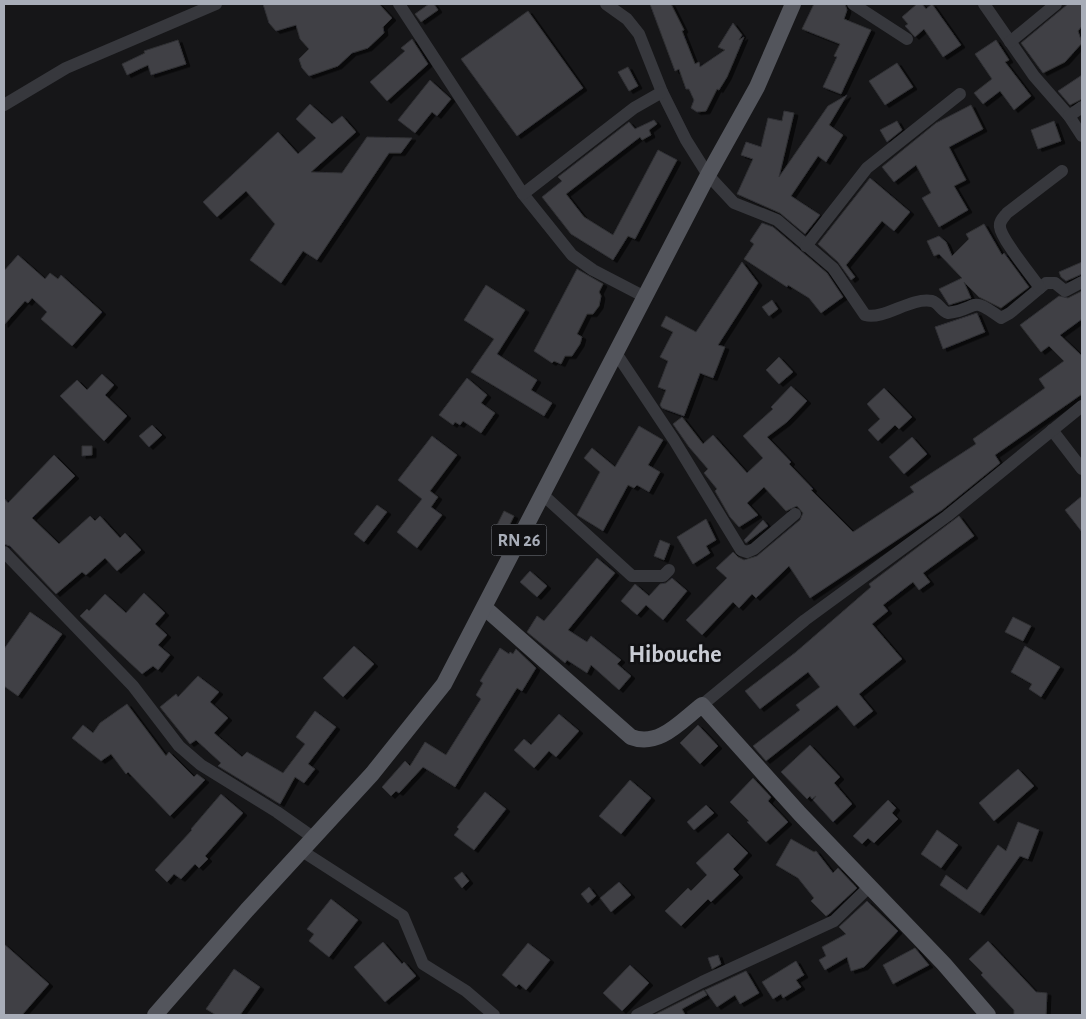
<svg xmlns="http://www.w3.org/2000/svg" width="1086" height="1019" font-family="'Alegreya Sans',sans-serif">
  <style>
    .building { fill: #404145; stroke: #303034; filter: url(#shadow) }
    .lines { fill: none; stroke-linecap: round; stroke-linejoin: round }
    .minor { stroke: #37383d; stroke-width: 12 }
    .major { stroke: #53555c; stroke-width: 16 }
    .labels { text-anchor: middle; stroke-width: 5; stroke-linejoin: round; paint-order: stroke }
    .shield { fill: #111113; stroke: #7b7e86; stroke-width: 1 }
    .shield-label { font-size: 18px; font-weight: bold; fill: #a8adb8 }
    .district-label { font-size: 24px; font-weight: bold; fill: #c9ccd4; stroke: #111113 }
  </style>
  <defs>
    <filter id="shadow"><feDropShadow dx="4" dy="2.5" stdDeviation="0" flood-color="#0009"/></filter>
  </defs>
  <rect width="100%" height="100%" fill="#161618"/>
  <g class="building">
    <polygon points="263,4 379,4 392,18 383,27 384,33 368,48 352,53 338,66 309,76 302,68 299,59 309,49 300,39 296,25 276,31 269,23"/>
    <polygon points="429,4 434,4 438,10 421,22 415,14"/>
    <polygon points="650,4 671,4 684,30 682,31 695,64 699,62 700,67 725,50 718,47 733,23 742,35 739,40 744,37 727,77 719,90 717,89 706,111 697,112 691,108 694,100 689,89 686,89 679,69 675,71"/>
    <polygon points="814,4 845,4 847,10 844,19 871,30 841,94 823,87 837,57 834,56 840,44 802,29"/>
    <polygon points="917,4 922,4 926,9 932,4 961,45 943,57 924,29 915,37 905,26 908,24 902,17"/>
    <polygon points="1068,4 1082,4 1082,26 1078,31 1082,43 1065,62 1043,73 1021,43"/>
    <polygon points="528,11 583,88 517,136 461,59"/>
    <polygon points="412,39 428,64 387,101 370,82 405,51 401,48"/>
    <polygon points="178,40 186,64 151,75 148,65 127,75 122,64 145,53 144,51"/>
    <polygon points="996,40 1009,60 1005,62 1031,96 1014,110 1000,91 983,104 974,93 992,79 975,54"/>
    <polygon points="897,63 913,87 885,105 869,81"/>
    <polygon points="628,67 638,86 629,91 618,72"/>
    <polygon points="1082,75 1082,99 1070,105 1058,91"/>
    <polygon points="430,80 451,99 437,116 432,112 415,133 398,120"/>
    <polygon points="847,95 829,125 843,135 826,162 818,156 791,196 820,215 805,234 780,213 737,194 753,159 741,155 746,142 761,147 768,118 782,121 784,111 794,113 779,177 828,106"/>
    <polygon points="310,104 332,124 342,116 356,132 311,172 342,173 367,137 412,138 401,153 389,153 317,260 303,251 281,283 250,260 275,224 246,191 217,217 203,202 278,132 298,154 316,138 296,119"/>
    <polygon points="971,105 983,129 949,147 966,180 954,186 968,210 939,227 922,198 931,193 916,165 894,182 882,167 936,123"/>
    <polygon points="654,120 657,124 649,130 651,135 642,140 640,137 566,194 584,217 613,235 658,150 677,160 635,239 628,236 613,260 571,234 542,197 562,181 558,177 629,122 635,129"/>
    <polygon points="897,121 902,130 887,142 880,130"/>
    <polygon points="1054,121 1061,141 1038,149 1031,130"/>
    <polygon points="870,178 910,212 894,231 882,221 846,265 855,277 851,280 838,262 818,244"/>
    <polygon points="762,223 773,227 827,273 843,297 821,313 809,298 788,285 787,287 744,259 754,244 750,241"/>
    <polygon points="984,224 1002,255 1004,253 1029,287 1001,308 979,297 964,282 971,298 949,305 939,289 962,278 939,254 934,256 927,241 939,236 946,242 952,256 969,239 966,234"/>
    <polygon points="18,255 45,279 50,273 58,279 61,275 102,312 72,346 41,319 47,312 32,298 28,303 25,301 4,325 4,271"/>
    <polygon points="742,262 758,283 718,345 725,347 713,378 700,373 684,416 662,408 660,405 666,390 658,387 668,361 660,357 673,332 661,326 666,316 696,332"/>
    <polygon points="1082,262 1082,274 1066,281 1061,277 1059,272"/>
    <polygon points="577,269 603,284 599,292 601,296 599,306 593,314 587,314 577,334 582,337 580,344 572,356 565,356 561,364 554,361 552,363 534,351"/>
    <polygon points="486,285 525,310 497,354 537,380 531,390 552,403 544,416 471,372 494,339 464,320"/>
    <polygon points="1082,291 1082,319 1060,335 1082,356 1082,394 995,455 1000,463 942,510 810,598 789,566 756,598 752,594 739,608 733,602 702,635 686,620 727,578 716,568 733,552 738,557 744,560 757,556 800,520 803,513 797,506 786,511 764,487 747,503 758,515 739,527 730,517 715,491 717,489 704,473 708,469 689,447 673,424 682,417 703,444 713,435 747,473 763,458 743,436 773,409 771,407 791,386 807,401 787,422 767,437 791,462 789,464 813,489 811,490 853,532 914,492 910,487 976,444 973,439 1045,388 1039,379 1064,361 1049,346 1041,352 1020,325 1059,296 1068,298"/>
    <polygon points="772,300 778,309 769,316 762,307"/>
    <polygon points="977,313 985,332 943,349 935,327"/>
    <polygon points="779,357 793,372 779,384 766,370"/>
    <polygon points="102,374 114,385 105,395 127,416 104,441 60,396 77,380 87,390"/>
    <polygon points="467,378 487,395 481,403 495,413 481,433 463,421 460,425 455,422 453,425 439,415"/>
    <polygon points="884,388 912,417 899,429 895,425 878,441 868,430 880,419 867,404"/>
    <polygon points="152,425 162,435 149,447 139,436"/>
    <polygon points="639,426 663,440 648,465 660,472 649,492 637,485 634,488 628,485 603,531 577,515 600,472 584,458 592,448 615,467"/>
    <polygon points="432,436 457,455 430,491 438,497 431,507 442,515 417,548 397,532 422,499 398,480"/>
    <polygon points="912,437 927,454 904,474 889,457"/>
    <polygon points="82,446 92,446 92,455 82,456"/>
    <polygon points="54,455 75,476 32,518 59,544 90,516 95,521 100,516 120,538 125,533 141,550 117,571 105,558 86,575 82,572 56,594 10,546 4,544 4,498 8,503"/>
    <polygon points="1082,496 1082,532 1065,510"/>
    <polygon points="377,505 387,512 364,542 354,534"/>
    <polygon points="504,511 514,516 505,534 495,529"/>
    <polygon points="959,516 974,536 923,573 930,582 919,590 913,582 883,605 888,611 872,624 902,659 859,694 873,711 854,726 837,705 766,761 753,746 800,710 796,705 820,687 808,672 760,709 745,691 796,652 871,587 869,584"/>
    <polygon points="706,519 716,540 706,546 710,553 693,564 677,537"/>
    <polygon points="763,520 768,526 746,543 744,540"/>
    <polygon points="660,540 670,544 664,560 654,556"/>
    <polygon points="597,558 615,573 568,630 587,642 591,636 621,660 617,664 631,676 619,690 591,665 587,673 567,660 565,663 527,632 537,616 544,621"/>
    <polygon points="530,571 547,586 537,597 520,582"/>
    <polygon points="672,578 687,591 663,620 646,605 637,615 621,601 635,584 649,596 660,584 666,583"/>
    <polygon points="144,593 165,613 155,624 167,635 158,645 170,655 158,670 153,666 142,674 80,616 87,609 89,611 105,594 126,613"/>
    <polygon points="30,612 62,634 18,696 4,686 4,649"/>
    <polygon points="1013,617 1031,626 1023,641 1005,632"/>
    <polygon points="354,646 374,664 343,697 323,678"/>
    <polygon points="1025,646 1060,667 1041,697 1029,689 1032,684 1011,672"/>
    <polygon points="500,648 509,654 510,652 513,654 516,649 536,668 522,691 517,688 455,787 423,767 399,793 396,791 391,796 382,787 405,761 410,766 425,742 446,755 481,699 476,695 483,683 480,681"/>
    <polygon points="198,676 219,692 210,702 228,718 214,733 242,757 247,752 283,773 305,744 296,737 315,711 336,727 308,764 315,769 304,783 295,777 280,804 218,766 221,763 196,740 190,744 160,707 176,694 178,697"/>
    <polygon points="127,704 166,756 169,752 194,777 197,774 205,780 170,816 128,772 126,774 111,754 101,761 72,738 83,725 93,733 100,723"/>
    <polygon points="559,714 579,731 556,757 549,751 534,768 514,750 524,739 531,745"/>
    <polygon points="698,725 718,746 700,764 680,743"/>
    <polygon points="810,745 840,777 834,783 852,804 833,822 813,800 816,796 812,799 810,796 807,799 781,772"/>
    <polygon points="1018,769 1034,786 994,821 979,803"/>
    <polygon points="753,778 771,797 768,801 788,822 766,842 747,822 749,821 730,802"/>
    <polygon points="630,780 651,798 621,834 599,816"/>
    <polygon points="485,792 506,809 474,850 454,835 459,829 457,827"/>
    <polygon points="221,794 243,813 205,856 208,859 199,868 195,864 181,879 174,874 167,882 155,870 192,830 191,829"/>
    <polygon points="888,800 896,808 892,813 898,819 874,843 868,838 862,844 853,836"/>
    <polygon points="706,805 714,813 694,830 687,822"/>
    <polygon points="1018,822 1039,830 1028,859 1020,856 980,913 940,885 946,875 967,890 998,845 1006,851"/>
    <polygon points="937,830 958,845 941,868 921,854"/>
    <polygon points="728,833 748,853 733,869 739,875 711,902 708,899 681,926 665,911 688,888 691,891 707,875 696,863"/>
    <polygon points="791,839 814,852 816,851 833,873 838,868 857,888 829,914 826,916 811,901 814,898 798,878 776,865"/>
    <polygon points="462,872 469,881 462,888 454,878"/>
    <polygon points="619,882 631,895 611,912 600,898"/>
    <polygon points="589,887 596,896 588,903 581,894"/>
    <polygon points="331,899 358,920 329,957 309,941 314,934 307,929"/>
    <polygon points="867,901 898,931 864,967 851,971 847,957 825,970 819,960 826,956 822,947 846,934 839,927"/>
    <polygon points="988,941 1036,992 1047,993 1046,1015 1014,1015 1014,1010 981,975 983,973 969,959"/>
    <polygon points="383,942 402,964 404,962 416,976 385,1002 354,967"/>
    <polygon points="528,943 550,960 526,990 519,984 516,987 502,975"/>
    <polygon points="4,944 49,984 22,1015 4,1015"/>
    <polygon points="915,948 929,965 893,984 883,965"/>
    <polygon points="718,955 721,964 712,969 708,958"/>
    <polygon points="796,961 804,975 796,980 801,987 783,998 781,994 773,999 762,982"/>
    <polygon points="630,965 649,983 622,1011 603,993"/>
    <polygon points="234,969 260,987 240,1015 216,1015 206,1009"/>
    <polygon points="746,971 759,993 740,1004 735,995 717,1007 705,990"/>
    <polygon points="704,990 707,995 682,1009 685,1015 654,1015"/>
  </g>
  <g class="lines">
    <g class="minor">
      <polyline points="399,4 523,194 572,255 593,270 645,297"/>
      <path d="M606,4l21,15 12,15 23,58 24,48 22,35 26,28 43,17 56,48 32,47c20,5 45,-18 67,-14 7,2 9,10 16,12 32,-4 20,-19 53,5l9,-5 36,-30h9l10,8 17,-9"/>
      <polyline points="853,4 907,39"/>
      <polyline points="984,4 1034,76 1069,116 1082,136"/>
      <polyline points="1010,42 1056,4"/>
      <polyline points="4,105 66,68 216,4"/>
      <polyline points="1069,116 1082,107"/>
      <polyline points="523,194 634,108 662,92"/>
      <polyline points="806,246 867,168 960,94"/>
      <path d="M1040,288c-8,-12 -39,-49 -40,-61 -1,-6 4,-10 7,-14l55,-42"/>
      <polyline points="616,353 674,440 741,550 747,552 754,549 795,514"/>
      <polyline points="1052,430 1082,469"/>
      <polyline points="542,494 632,576 663,576 669,570"/>
      <polyline points="4,552 133,686 179,746 201,765 277,812 314,838"/>
      <polyline points="702,705 805,620 947,516 1082,406"/>
      <polyline points="302,851 403,916 423,964 466,991 494,1015"/>
      <polyline points="637,1015 702,982 834,921 870,886"/>
    </g>
    <g class="major">
      <path d="M485,608l146,129c28,11 50,-16 71,-32l98,109 144,150 44,51"/>
      <polyline points="155,1015 247,910 372,774 444,684 708,175 757,87 793,4"/>
    </g>
  </g>
  <g class="labels">
    <rect class="shield" x="491.5" y="524.5" width="55" height="31" rx="4"/>
    <g class="shield-label">
      <text x="519" y="546">RN 26</text>
    </g>
    <g class="district-label">
      <text x="675" y="662">Hibouche</text>
    </g>
  </g>
  <rect width="1086" height="1019" fill="none" stroke="#a8adb8" stroke-width="10"/>
</svg>
